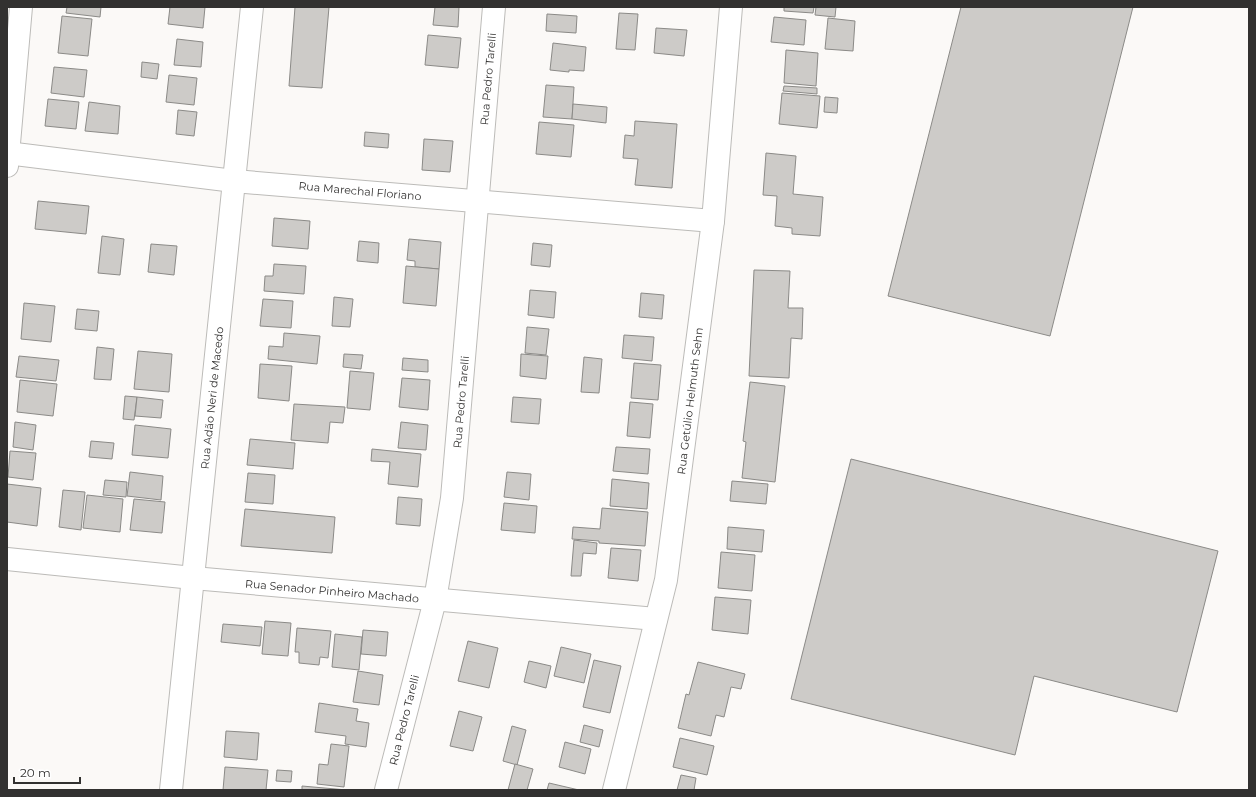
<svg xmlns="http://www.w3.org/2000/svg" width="1256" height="797" font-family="Montserrat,sans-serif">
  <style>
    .building { fill: #cdcbc8; stroke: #8b8a87 }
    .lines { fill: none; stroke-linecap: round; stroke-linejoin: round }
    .street-casing { stroke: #bcbbb8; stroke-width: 24 }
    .street { stroke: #fff; stroke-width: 22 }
    .labels { text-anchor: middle; stroke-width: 4; stroke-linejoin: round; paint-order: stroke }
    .street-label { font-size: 11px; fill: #323130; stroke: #fff }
  </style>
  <rect width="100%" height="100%" fill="#fbf9f7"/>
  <g class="building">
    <polygon points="67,7 101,7 100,17 66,13"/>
    <polygon points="170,7 205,7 203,28 168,24"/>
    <polygon points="295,7 329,7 322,88 289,86"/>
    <polygon points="435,7 459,7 458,27 433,25"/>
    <polygon points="784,7 814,7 813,13 784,11"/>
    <polygon points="816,7 836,7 835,17 815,15"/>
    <polygon points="961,7 1133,7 1050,336 888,296"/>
    <polygon points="619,13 638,14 635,50 616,49"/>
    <polygon points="547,14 577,16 576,33 546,31"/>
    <polygon points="62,16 92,19 88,56 58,53"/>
    <polygon points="774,17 806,20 804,45 771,42"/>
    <polygon points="828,18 855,21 853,51 825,49"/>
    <polygon points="656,28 687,30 684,56 654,53"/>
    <polygon points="428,35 461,38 458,68 425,65"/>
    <polygon points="177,39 203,42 201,67 174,65"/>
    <polygon points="553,43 586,47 584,71 569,70 569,72 550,70"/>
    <polygon points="786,50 818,53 816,86 784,83"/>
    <polygon points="142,62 159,64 157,79 141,77"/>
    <polygon points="54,67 87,70 84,97 51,93"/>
    <polygon points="169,75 197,78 194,105 166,102"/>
    <polygon points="546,85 574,87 572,119 543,117"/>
    <polygon points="784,86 817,88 817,94 783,91"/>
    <polygon points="782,93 820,96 817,128 779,124"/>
    <polygon points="825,97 838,98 837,113 824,112"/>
    <polygon points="48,99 79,102 76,129 45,126"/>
    <polygon points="89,102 120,106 118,134 85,131"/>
    <polygon points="573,104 607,107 606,123 572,119"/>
    <polygon points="178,110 197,112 194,136 176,134"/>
    <polygon points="635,121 677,124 672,188 635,185 638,159 623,158 625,135 634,136"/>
    <polygon points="539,122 574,125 571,157 536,154"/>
    <polygon points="365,132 389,134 388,148 364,146"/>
    <polygon points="424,139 453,141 450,172 422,170"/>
    <polygon points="766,153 796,156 793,194 823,197 820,236 792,234 792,228 775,226 777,196 763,195"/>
    <polygon points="38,201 89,206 86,234 35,229"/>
    <polygon points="274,218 310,221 308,249 272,246"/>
    <polygon points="102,236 124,239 120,275 98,273"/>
    <polygon points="409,239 441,242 439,269 415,267 415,261 407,260"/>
    <polygon points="359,241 379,243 378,263 357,261"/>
    <polygon points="533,243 552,245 550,267 531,265"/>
    <polygon points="151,244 177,246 174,275 148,272"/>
    <polygon points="274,264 306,266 304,294 264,291 265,276 273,276"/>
    <polygon points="406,266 439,269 436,306 403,303"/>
    <polygon points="754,270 790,271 788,308 803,308 802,339 791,338 789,378 749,376"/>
    <polygon points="530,290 556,292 554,318 528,315"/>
    <polygon points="641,293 664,295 662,319 639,317"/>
    <polygon points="334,297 353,299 350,327 332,326"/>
    <polygon points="263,299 293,301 291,328 260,326"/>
    <polygon points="24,303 55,306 51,342 21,339"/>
    <polygon points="77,309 99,311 97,331 75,329"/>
    <polygon points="527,327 549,329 546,355 525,353"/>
    <polygon points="284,333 320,336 317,364 268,359 269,346 283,347"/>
    <polygon points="624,335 654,337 652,361 622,358"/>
    <polygon points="97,347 114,349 111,380 94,379"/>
    <polygon points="138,351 172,354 169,392 134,389"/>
    <polygon points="344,354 363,355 361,369 343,367"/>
    <polygon points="521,354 548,356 546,379 520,376"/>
    <polygon points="19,356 59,360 56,381 16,377"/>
    <polygon points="584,357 602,359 599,393 581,392"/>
    <polygon points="403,358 428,360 428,372 402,370"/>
    <polygon points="634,363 661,365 658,400 631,398"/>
    <polygon points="260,364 292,366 289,401 258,398"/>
    <polygon points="350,371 374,373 370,410 347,408"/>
    <polygon points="402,378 430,380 428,410 399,407"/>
    <polygon points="20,380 57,384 53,416 17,412"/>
    <polygon points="750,382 785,386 775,482 742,478 746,442 743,441"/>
    <polygon points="125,396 137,397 134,420 123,419"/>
    <polygon points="137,397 163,400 161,418 135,416"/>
    <polygon points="513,397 541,399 539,424 511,422"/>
    <polygon points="630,402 653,404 650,438 627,436"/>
    <polygon points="294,404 345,407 343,423 330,422 328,443 291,440"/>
    <polygon points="15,422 36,425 33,450 13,447"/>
    <polygon points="401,422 428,425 426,450 398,448"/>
    <polygon points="135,425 171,429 168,458 132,455"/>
    <polygon points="250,439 295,443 293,469 247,465"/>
    <polygon points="91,441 114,443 112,459 89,457"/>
    <polygon points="616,447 650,449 648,474 613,471"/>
    <polygon points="372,449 421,454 418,487 388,484 390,462 371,461"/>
    <polygon points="10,451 36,453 33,480 8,477"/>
    <polygon points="851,459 1218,551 1177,712 1034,676 1015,755 791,699"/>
    <polygon points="130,472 163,476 161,500 127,496"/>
    <polygon points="507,472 531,474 529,500 504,497"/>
    <polygon points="248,473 275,475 273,504 245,502"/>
    <polygon points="612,479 649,483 647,509 610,506"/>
    <polygon points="105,480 127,482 126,497 103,495"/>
    <polygon points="732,481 768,484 766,504 730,501"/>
    <polygon points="7,484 41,488 37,526 7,522"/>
    <polygon points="63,490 85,492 81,530 59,527"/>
    <polygon points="87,495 123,499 120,532 83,528"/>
    <polygon points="398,497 422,499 420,526 396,524"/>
    <polygon points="134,499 165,502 162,533 130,530"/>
    <polygon points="504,503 537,506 535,533 501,530"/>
    <polygon points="602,508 648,512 645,546 599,543 599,541 572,539 573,527 600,529"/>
    <polygon points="245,509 335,517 332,553 241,546"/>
    <polygon points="728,527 764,530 762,552 727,549"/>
    <polygon points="574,540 597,543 596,554 583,553 581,576 571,576"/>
    <polygon points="611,548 641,550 638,581 608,578"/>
    <polygon points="721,552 755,555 752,591 718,588"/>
    <polygon points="715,597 751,600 748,634 712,630"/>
    <polygon points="265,621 291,623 288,656 262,654"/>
    <polygon points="223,624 262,627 260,646 221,642"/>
    <polygon points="297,628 331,631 328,658 320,657 319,665 299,663 299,652 295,652"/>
    <polygon points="363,630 388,632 386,656 361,654"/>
    <polygon points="335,634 362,637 359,670 332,667"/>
    <polygon points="468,641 498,648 489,688 458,681"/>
    <polygon points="561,647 591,654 584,683 554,676"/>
    <polygon points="594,660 621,666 610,713 583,707"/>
    <polygon points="529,661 551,666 546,688 524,682"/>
    <polygon points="698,662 745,674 741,689 731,687 724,717 716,715 711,736 678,728 686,694 689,695"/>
    <polygon points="358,671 383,675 379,705 353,702"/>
    <polygon points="319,703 358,709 356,721 369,723 366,747 345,744 346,736 315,732"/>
    <polygon points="459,711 482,717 473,751 450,746"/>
    <polygon points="584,725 603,730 599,747 580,742"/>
    <polygon points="512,726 526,730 517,765 503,761"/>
    <polygon points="226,731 259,733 257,760 224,757"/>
    <polygon points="680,738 714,746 707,775 673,767"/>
    <polygon points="565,742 591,749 585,774 559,767"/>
    <polygon points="331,744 349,746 344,787 317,784 319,764 328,765"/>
    <polygon points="515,764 533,769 527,790 508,790"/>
    <polygon points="225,767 268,770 266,790 223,790"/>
    <polygon points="277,770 292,771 291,782 276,781"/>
    <polygon points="681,775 696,778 694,790 677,790"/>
    <polygon points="549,783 579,790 547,790"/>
    <polygon points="302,786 347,790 302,790"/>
  </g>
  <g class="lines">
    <g class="street-casing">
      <g id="street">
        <polyline points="7,153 234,181 713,221"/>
        <polyline points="7,166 21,7"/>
        <polyline points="7,559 193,578 656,619"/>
        <polyline points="171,790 252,7"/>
        <polyline points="386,790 435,600 452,498 494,7"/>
        <polyline points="614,790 666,580 713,221 731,7"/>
      </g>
    </g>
    <use href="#street" class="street"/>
  </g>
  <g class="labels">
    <g class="street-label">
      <text transform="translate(488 79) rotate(-85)" y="4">Rua Pedro Tarelli</text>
      <text transform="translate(360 191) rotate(5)" y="4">Rua Marechal Floriano</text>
      <text transform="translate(212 398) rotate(-84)" y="4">Rua Adão Neri de Macedo</text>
      <text transform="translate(690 401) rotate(-83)" y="4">Rua Getúlio Helmuth Sehn</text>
      <text transform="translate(461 402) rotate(-85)" y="4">Rua Pedro Tarelli</text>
      <text transform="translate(332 591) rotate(5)" y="4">Rua Senador Pinheiro Machado</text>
      <text transform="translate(404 720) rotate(-76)" y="4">Rua Pedro Tarelli</text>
    </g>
  </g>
  <rect width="1256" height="797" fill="none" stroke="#323130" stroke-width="16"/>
  <path d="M14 777v6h66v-6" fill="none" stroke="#323130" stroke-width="2"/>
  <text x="20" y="777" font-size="12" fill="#323130" stroke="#ffffff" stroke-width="3" paint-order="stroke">20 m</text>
</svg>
